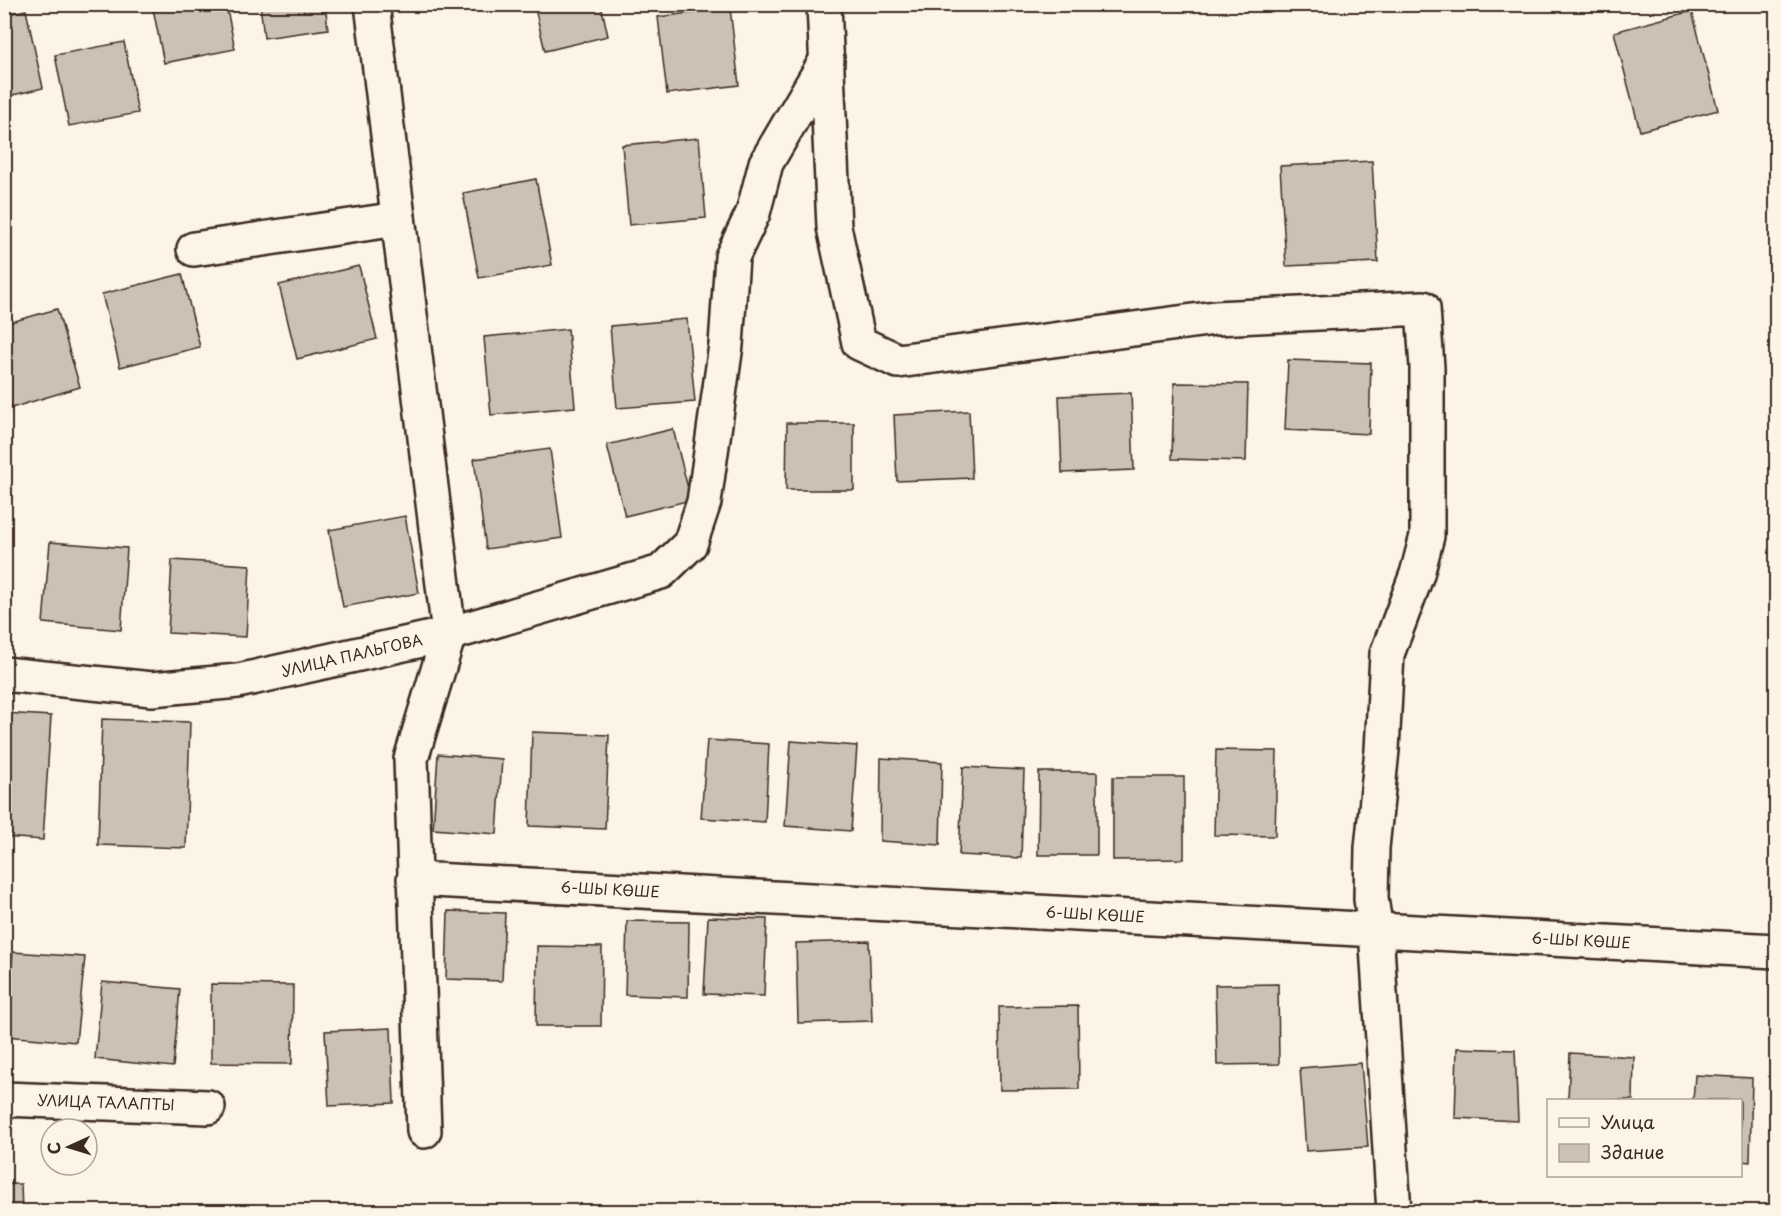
<svg xmlns="http://www.w3.org/2000/svg" width="1781" height="1216" font-family="'Playpen Sans',sans-serif">
  <style>
    .building { fill: #ccc2b3; stroke: #3b2a1e; stroke-width: 1.5 }
    .lines { fill: none; stroke-linecap: round; stroke-linejoin: round }
    .minor-casing { stroke: #3b2a1e; stroke-width: 38 }
    .minor { stroke: #fcf5e5; stroke-width: 33 }
    .labels { text-anchor: middle; stroke-width: 5; stroke-linejoin: round; paint-order: stroke }
    .street-label { font-size: 15px; fill: #3b2a1e; stroke: #fcf5e5 }
  </style>
  <rect width="100%" height="100%" fill="#fcf5e5"/>
  <filter id="ink" filterUnits="userSpaceOnUse"><feTurbulence type="fractalNoise" baseFrequency=".0167" numOctaves="2"/><feDisplacementMap in="SourceGraphic" scale="12" xChannelSelector="R" yChannelSelector="G"/><feConvolveMatrix kernelMatrix="1 2 1 2 8 2 1 2 1" color-interpolation-filters="sRGB"/></filter>
  <g filter="url(#ink)">
    <g class="building">
      <polygon points="152,4 226,4 235,49 164,63"/>
      <polygon points="260,4 325,4 328,29 264,38"/>
      <polygon points="408,4 441,4 409,11"/>
      <polygon points="534,4 601,4 608,36 545,51"/>
      <polygon points="730,8 739,85 667,94 658,17"/>
      <polygon points="26,10 43,88 4,97 4,15"/>
      <polygon points="1692,11 1718,110 1640,131 1614,32"/>
      <polygon points="124,42 138,113 69,126 55,55"/>
      <polygon points="699,138 706,218 629,225 622,145"/>
      <polygon points="1372,161 1378,262 1286,266 1280,166"/>
      <polygon points="536,179 552,265 479,278 463,193"/>
      <polygon points="359,266 377,339 297,359 279,285"/>
      <polygon points="182,274 200,347 120,367 102,294"/>
      <polygon points="57,309 80,387 11,408 4,385 4,324"/>
      <polygon points="687,319 695,402 617,408 610,326"/>
      <polygon points="568,329 575,407 491,415 484,337"/>
      <polygon points="1288,360 1371,363 1369,434 1285,430"/>
      <polygon points="1174,383 1248,384 1246,461 1172,459"/>
      <polygon points="1131,393 1134,470 1062,473 1059,396"/>
      <polygon points="969,411 972,478 897,481 894,415"/>
      <polygon points="787,423 854,423 854,490 786,490"/>
      <polygon points="673,429 691,500 625,516 607,445"/>
      <polygon points="550,449 562,538 486,549 474,459"/>
      <polygon points="405,516 419,593 343,607 329,530"/>
      <polygon points="50,542 127,548 121,630 43,623"/>
      <polygon points="172,560 250,565 246,637 168,633"/>
      <polygon points="4,713 51,716 43,840 4,837"/>
      <polygon points="102,719 190,722 186,848 98,845"/>
      <polygon points="532,732 609,735 605,829 529,826"/>
      <polygon points="707,740 769,744 765,822 701,818"/>
      <polygon points="791,741 857,746 851,831 785,826"/>
      <polygon points="1216,750 1277,751 1275,836 1214,835"/>
      <polygon points="438,754 502,759 497,834 433,829"/>
      <polygon points="881,758 942,762 940,845 880,841"/>
      <polygon points="963,767 1024,770 1021,858 959,855"/>
      <polygon points="1039,772 1097,772 1097,855 1038,855"/>
      <polygon points="1113,777 1184,777 1184,859 1113,860"/>
      <polygon points="448,911 505,913 502,981 446,979"/>
      <polygon points="708,917 767,919 764,996 704,994"/>
      <polygon points="627,921 689,922 688,997 625,995"/>
      <polygon points="869,941 872,1021 798,1023 796,943"/>
      <polygon points="537,946 602,947 601,1026 536,1026"/>
      <polygon points="13,952 85,957 76,1042 5,1036"/>
      <polygon points="102,982 180,989 173,1067 95,1059"/>
      <polygon points="211,984 293,985 292,1064 211,1063"/>
      <polygon points="1278,984 1279,1064 1217,1065 1215,985"/>
      <polygon points="1078,1006 1079,1089 1000,1090 999,1007"/>
      <polygon points="391,1028 394,1103 329,1106 325,1031"/>
      <polygon points="1457,1048 1515,1050 1518,1121 1455,1118"/>
      <polygon points="1570,1053 1634,1057 1633,1100 1568,1100"/>
      <polygon points="1361,1063 1368,1147 1306,1151 1300,1068"/>
      <polygon points="1695,1075 1752,1078 1750,1162 1740,1161 1740,1100 1693,1100"/>
      <polygon points="4,1184 21,1184 22,1212 4,1212"/>
      <polygon points="1057,1204 1057,1212 989,1212 989,1205"/>
    </g>
    <g class="lines">
      <g class="minor-casing">
        <g id="minor">
          <polyline points="372,4 449,634 661,572 690,544 704,502 726,345 732,257 753,213 766,163 827,59"/>
          <polyline points="824,4 834,227 859,343 898,361 1215,318 1423,308 1427,368 1427,536 1417,574 1387,654 1382,750 1372,848 1371,899 1376,930 1394,1212"/>
          <polyline points="194,249 398,219"/>
          <polyline points="4,674 152,689 238,681 449,634 411,759 424,1131"/>
          <polyline points="414,879 1776,951"/>
          <polyline points="4,1099 208,1107"/>
        </g>
      </g>
      <use href="#minor" class="minor"/>
    </g>
  </g>
  <g class="labels">
    <g class="street-label">
      <text transform="translate(352 656) rotate(-13)" y="5">УЛИЦА ПАЛЬГОВА</text>
      <text transform="translate(610 890) rotate(3)" y="5">6-ШЫ КӨШЕ</text>
      <text transform="translate(1095 915) rotate(3)" y="5">6-ШЫ КӨШЕ</text>
      <text transform="translate(1581 941) rotate(3)" y="5">6-ШЫ КӨШЕ</text>
      <text transform="translate(106 1103) rotate(2)" y="5">УЛИЦА ТАЛАПТЫ</text>
    </g>
  </g>
  <rect width="1781" height="1216" fill="none" stroke="#fcf5e5" stroke-width="24"/>
  <rect x="12" y="12" width="1757" height="1192" fill="none" stroke="#3b2a1e" stroke-width="2" filter="url(#ink)"/>
  <rect x="1547" y="1099" width="195" height="78" fill="#fcf5e5" stroke="#afa495" stroke-width="1.5"/>
  <rect x="1559" y="1118" width="30" height="9" fill="#fcf5e5" stroke="#afa495" stroke-width="1.5"/>
  <text x="1601" y="1129" font-size="18" fill="#3b2a1e">Улица</text>
  <rect x="1559" y="1144" width="30" height="18" fill="#ccc2b3" stroke="#afa495" stroke-width="1.5"/>
  <text x="1601" y="1159" font-size="18" fill="#3b2a1e">Здание</text>
  <g transform="translate(69 1147) rotate(266)"><circle r="28" fill="#fcf5e5" stroke="#afa495" stroke-width="1.5"/>
  <path d="M0-4.5L10 22L0 15L-10 22Z" fill="#3b2a1e"/>
  <text y="-9" font-size="16" font-weight="bold" text-anchor="middle" fill="#3b2a1e">С</text>
  </g>
</svg>
